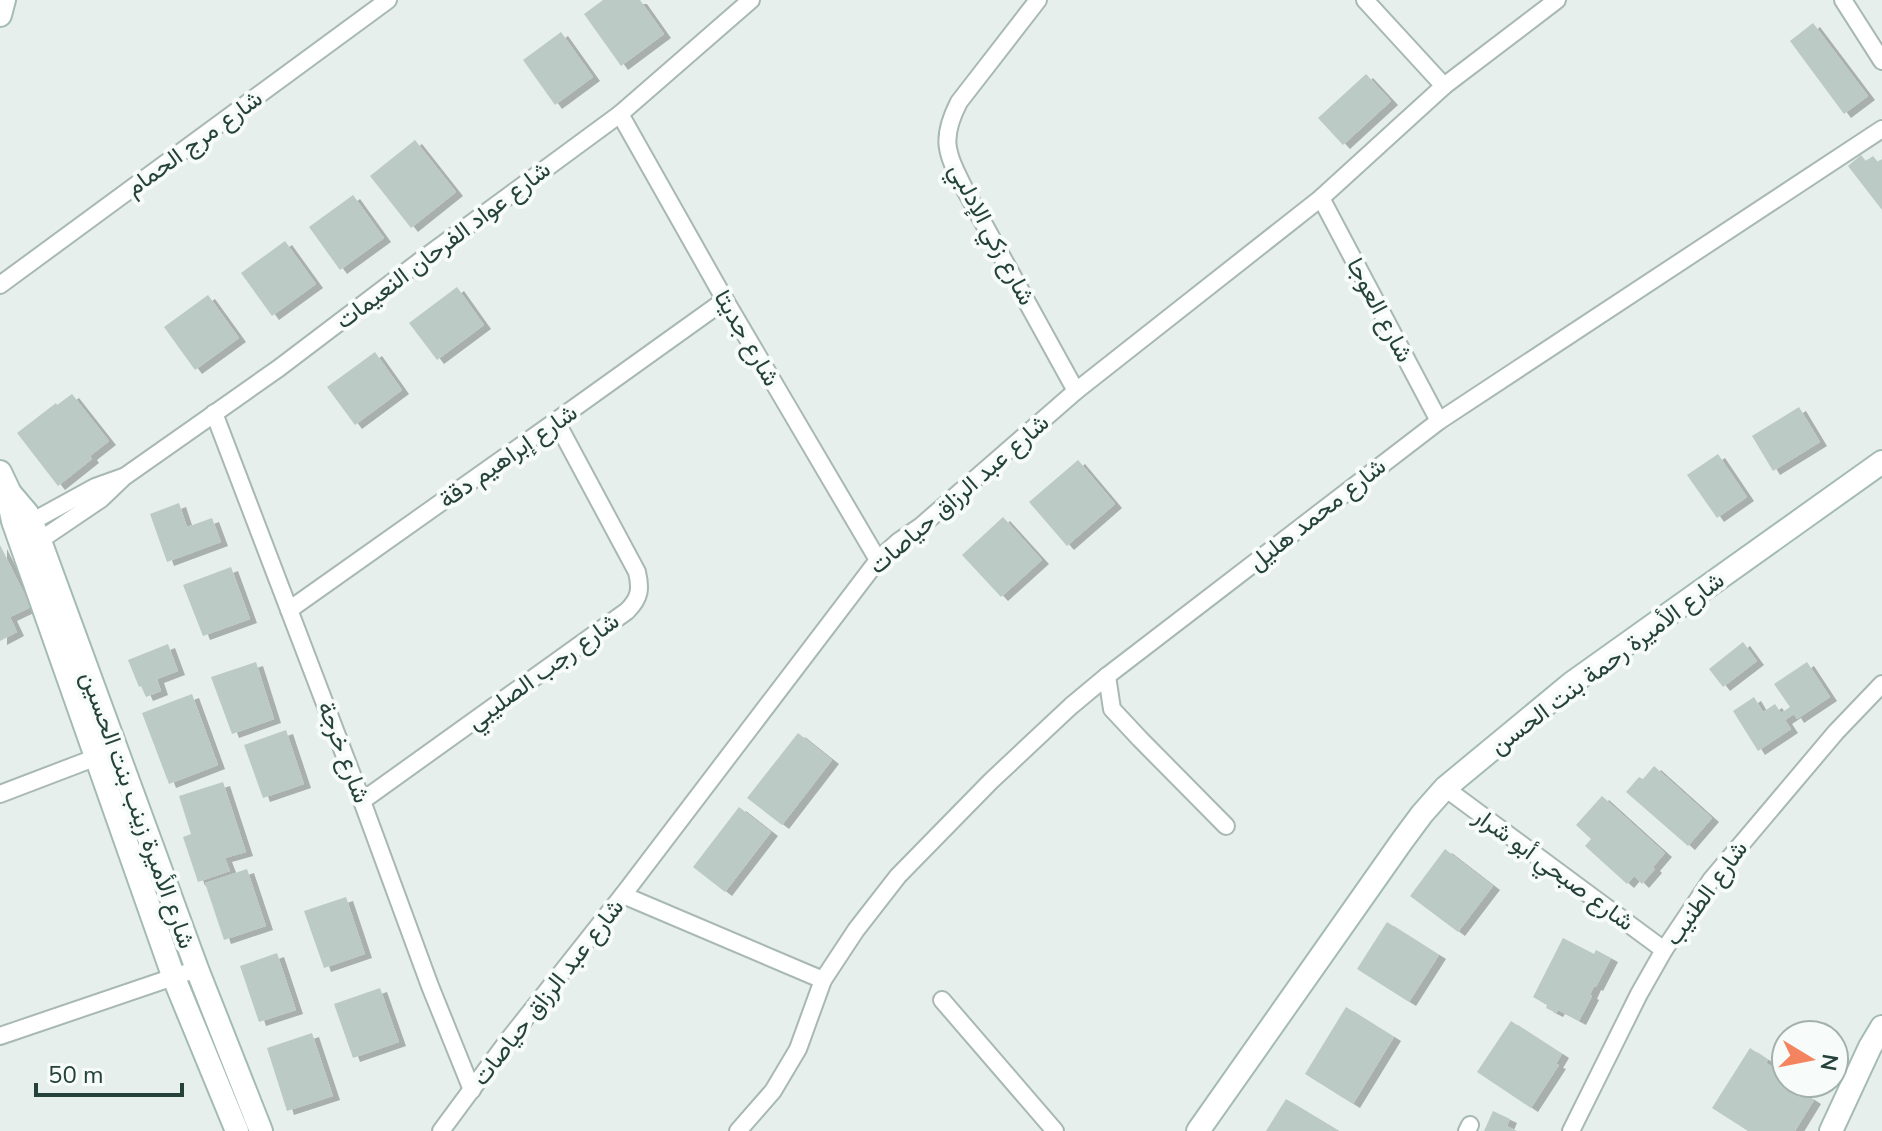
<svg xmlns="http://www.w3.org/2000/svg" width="1882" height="1131" font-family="'Nunito Sans',Vazirmatn,sans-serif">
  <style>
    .building { fill: #bbcac4; filter: url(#shadow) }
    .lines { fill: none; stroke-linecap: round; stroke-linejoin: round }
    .street-casing { stroke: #a8b8b2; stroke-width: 20 }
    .secondary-casing { stroke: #a4bbb3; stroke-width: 26 }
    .street { stroke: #fff; stroke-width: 16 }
    .secondary { stroke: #fff; stroke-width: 22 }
    .labels { text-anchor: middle; stroke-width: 8; stroke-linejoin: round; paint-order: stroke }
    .street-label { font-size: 24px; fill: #24423a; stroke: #f7fbf9 }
  </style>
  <defs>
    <filter id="shadow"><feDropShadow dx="7" dy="4" stdDeviation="0" flood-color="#0004"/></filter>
  </defs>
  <rect width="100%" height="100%" fill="#e6efeb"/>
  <g class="building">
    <polygon points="603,0 640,0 664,34 621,66 584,14"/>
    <polygon points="1813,23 1868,96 1844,114 1790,41"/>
    <polygon points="561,32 593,77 555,105 523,60"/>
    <polygon points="1366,74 1391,101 1343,145 1318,118"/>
    <polygon points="415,140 456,192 411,228 370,176"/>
    <polygon points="1861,155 1866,161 1873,156 1878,162 1882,159 1882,210 1848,166"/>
    <polygon points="353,195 384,238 340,270 309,227"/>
    <polygon points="285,241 316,284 272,316 241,273"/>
    <polygon points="457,287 484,325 437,360 409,323"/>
    <polygon points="208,295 239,338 195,370 164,327"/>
    <polygon points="375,352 402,390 355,425 327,387"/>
    <polygon points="72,394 109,441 90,456 92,459 58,486 17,433 56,403 57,405"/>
    <polygon points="1799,407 1820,442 1773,471 1752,436"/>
    <polygon points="1718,454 1747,497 1717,518 1687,475"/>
    <polygon points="1078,460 1115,504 1067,546 1029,502"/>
    <polygon points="179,503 187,527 212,518 221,542 167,562 150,514"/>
    <polygon points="1003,517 1042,560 1001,597 962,555"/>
    <polygon points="0,545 31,607 10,617 17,632 0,641"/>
    <polygon points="231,567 250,619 203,636 183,585"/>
    <polygon points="1743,642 1757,661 1723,687 1709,669"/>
    <polygon points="168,644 178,671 157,679 161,691 146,697 141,686 139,687 128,660"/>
    <polygon points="256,662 274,719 232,734 211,677"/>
    <polygon points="1807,662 1830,697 1797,719 1794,714 1785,720 1791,729 1758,751 1733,711 1754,697 1763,712 1775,704 1781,713 1790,707 1774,684"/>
    <polygon points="192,694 218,765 169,784 142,713"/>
    <polygon points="286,730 304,784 263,798 244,745"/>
    <polygon points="798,733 832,760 782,825 747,798"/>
    <polygon points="1654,766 1712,818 1688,846 1626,792 1639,777 1643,779"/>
    <polygon points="223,782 246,852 225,858 230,871 198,882 183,837 191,834 179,796"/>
    <polygon points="1602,796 1665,853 1653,867 1655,869 1642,884 1634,876 1627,884 1585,846 1591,839 1576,825"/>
    <polygon points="739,807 771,832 725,892 693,867"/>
    <polygon points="1445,849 1493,886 1458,932 1410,896"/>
    <polygon points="247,869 266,926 224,940 205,883"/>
    <polygon points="346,897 365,954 324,968 304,911"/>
    <polygon points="1387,922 1439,955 1409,1002 1357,969"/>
    <polygon points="1563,938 1594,954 1596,950 1611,958 1596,987 1594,986 1590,995 1592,996 1579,1021 1558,1010 1556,1013 1546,1008 1547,1005 1533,997"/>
    <polygon points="277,953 296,1010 259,1022 240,966"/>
    <polygon points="380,988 399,1042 353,1058 334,1004"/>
    <polygon points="1346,1007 1394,1037 1353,1104 1305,1074"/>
    <polygon points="1511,1021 1562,1054 1556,1064 1559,1065 1531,1108 1477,1072"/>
    <polygon points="312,1033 333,1096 287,1111 267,1048"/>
    <polygon points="1750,1048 1768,1060 1766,1063 1785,1075 1783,1077 1786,1079 1786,1083 1792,1083 1801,1089 1800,1091 1814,1100 1795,1131 1748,1131 1712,1108"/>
    <polygon points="1286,1099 1339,1131 1266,1131"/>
    <polygon points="1493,1111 1510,1119 1507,1126 1517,1131 1484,1131"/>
  </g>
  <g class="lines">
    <g class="street-casing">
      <g id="street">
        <path d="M1038,0l-79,102c-19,37 -13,50 5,86l112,203"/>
        <polyline points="1365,0 1444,86"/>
        <polyline points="1843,0 1882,61"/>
        <polyline points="620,114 725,300 878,560"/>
        <polyline points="1321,198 1439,421"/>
        <polyline points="0,285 388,0"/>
        <polyline points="214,413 362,801 430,986 472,1090"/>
        <polyline points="22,527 95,487 123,477"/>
        <polyline points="33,545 101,499 124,477 279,368 420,261 620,114 751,0"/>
        <polyline points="289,610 556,421 725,300"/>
        <polyline points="1107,676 1112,709 1140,739 1226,826"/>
        <polyline points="1445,788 1664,950"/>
        <polyline points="0,794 97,757"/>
        <path d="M362,801l265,-190c13,-13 14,-22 10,-39l-81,-151"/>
        <polyline points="623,895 823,980"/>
        <polyline points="942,1000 1055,1131"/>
        <polyline points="0,1036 197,969"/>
        <polyline points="441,1131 509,1039 623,895 878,560 899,541 921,526 1076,391 1321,198 1444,86 1557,0"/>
        <polyline points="738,1131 773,1091 798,1049 823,980 856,930 898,876 991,781 1071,706 1107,676 1439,421 1882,129"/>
        <polyline points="1467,1131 1470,1125"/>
        <polyline points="1571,1131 1639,994 1664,950 1711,880 1836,732 1882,684"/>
      </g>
    </g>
    <g class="secondary-casing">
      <g id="secondary">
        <polyline points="0,15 4,0"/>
        <polyline points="0,472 10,493 27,513 40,541 197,969 261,1131"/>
        <polyline points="10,493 9,502 13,521 174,978 237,1131"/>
        <polyline points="1198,1131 1402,841 1422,814 1445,788 1572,683 1882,462"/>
        <polyline points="1831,1131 1870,1047 1882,1027"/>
      </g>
    </g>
    <use href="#street" class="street"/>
    <use href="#secondary" class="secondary"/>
  </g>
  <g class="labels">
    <g class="street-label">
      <text transform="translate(194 143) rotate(-36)" y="8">شارع مرج الحمام</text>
      <text transform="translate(992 234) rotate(62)" y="8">شارع زكي الإدلبي</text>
      <text transform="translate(443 245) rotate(-37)" y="8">شارع عواد الفرحان النعيمات</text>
      <text transform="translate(1380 310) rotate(62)" y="8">شارع العوجا</text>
      <text transform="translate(747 338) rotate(60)" y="8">شارع جديتا</text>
      <text transform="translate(508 456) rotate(-35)" y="8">شارع إبراهيم دقة</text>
      <text transform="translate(959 494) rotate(-41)" y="8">شارع عبد الرزاق حياصات</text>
      <text transform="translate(1317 514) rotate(-38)" y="8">شارع محمد هليل</text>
      <text transform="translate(1607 663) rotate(-37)" y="8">شارع الأميرة رحمة بنت الحسن</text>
      <text transform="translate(543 671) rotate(-36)" y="8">شارع رجب الصليبي</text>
      <text transform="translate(344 752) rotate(69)" y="8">شارع خرجة</text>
      <text transform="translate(138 810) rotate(70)" y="8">شارع الأميرة زينب بنت الحسين</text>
      <text transform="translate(1554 869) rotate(36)" y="8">شارع صبحي أبو شرار</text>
      <text transform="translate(1706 893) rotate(-54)" y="8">شارع الطنيب</text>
      <text transform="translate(548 992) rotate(-52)" y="8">شارع عبد الرزاق حياصات</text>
    </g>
  </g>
  <g transform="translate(1810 1059) rotate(100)"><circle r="38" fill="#f7fbf9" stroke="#a3b1ad" stroke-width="2"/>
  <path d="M0-6L14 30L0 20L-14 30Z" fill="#f4845f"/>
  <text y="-12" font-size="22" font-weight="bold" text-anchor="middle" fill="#24423a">N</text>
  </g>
  <path d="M36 1083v12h146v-12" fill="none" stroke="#24423a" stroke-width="4"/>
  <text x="48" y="1083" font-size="24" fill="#24423a" stroke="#f7fbf9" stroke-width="6" paint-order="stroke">50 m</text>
</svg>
